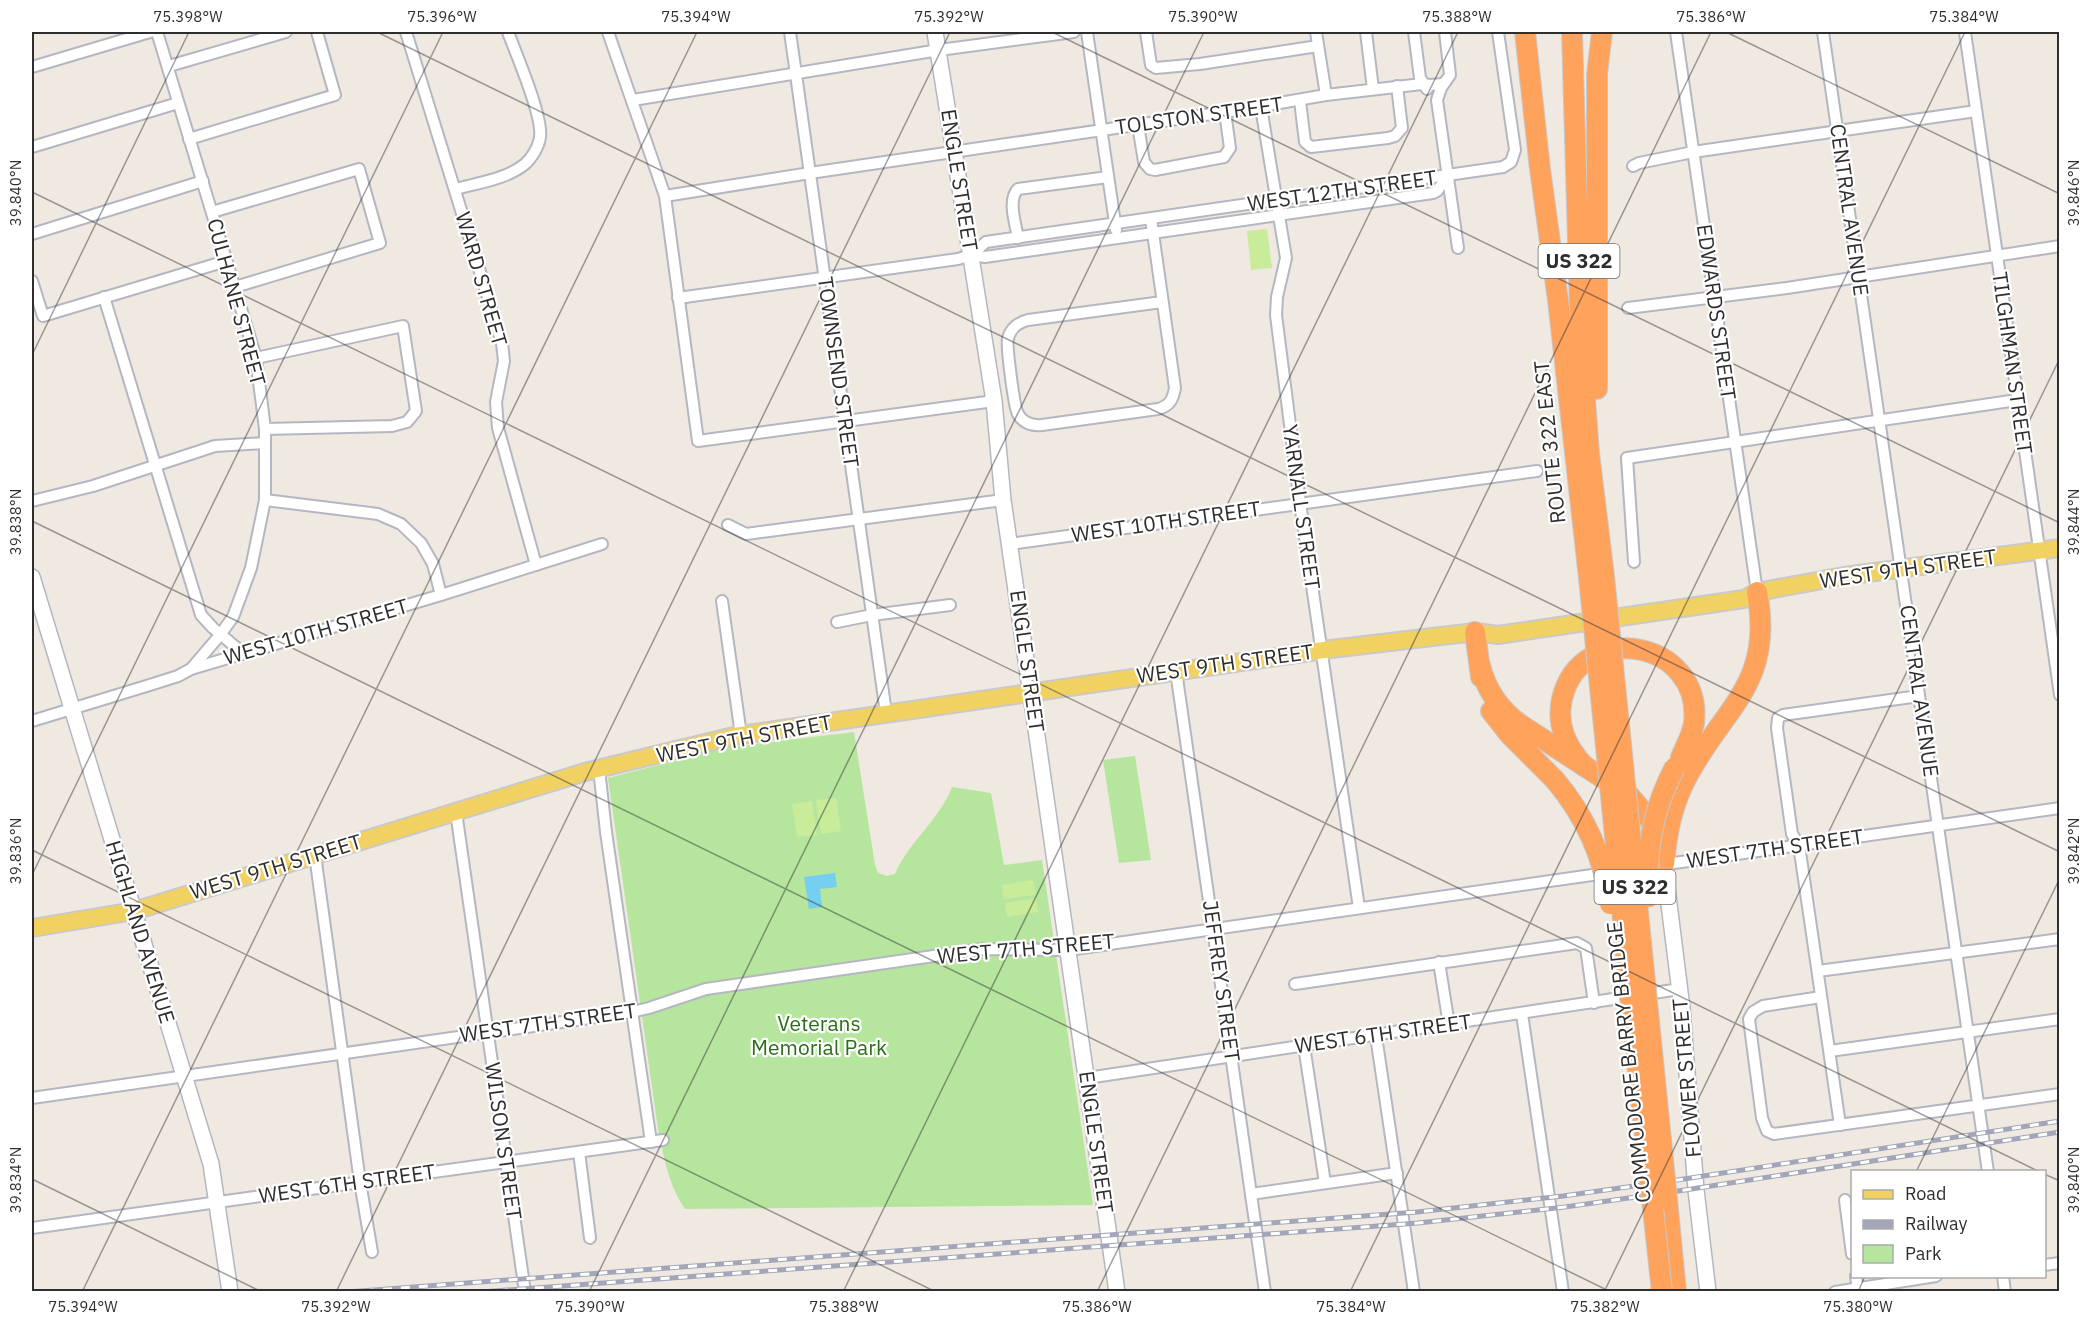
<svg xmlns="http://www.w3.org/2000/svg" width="2091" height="1323" font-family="'IBM Plex Sans',sans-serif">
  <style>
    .green { fill: #b6e59e }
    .pitch { fill: #c9ec9a }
    .water { fill: #75cff0 }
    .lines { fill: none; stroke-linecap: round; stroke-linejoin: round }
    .street-casing { stroke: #b4b7c1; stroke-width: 14 }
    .secondary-casing { stroke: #b4b7c1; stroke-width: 18 }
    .primary-casing { stroke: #c9c9c9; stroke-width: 20 }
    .highway-casing { stroke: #c9c9c9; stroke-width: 22 }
    .street { stroke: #fff; stroke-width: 10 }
    .secondary { stroke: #fff; stroke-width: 15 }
    .primary { stroke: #f2d163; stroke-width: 16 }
    .highway { stroke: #ffa35c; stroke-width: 20 }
    .rail-casing { stroke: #a3a6b8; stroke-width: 5 }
    .rail { stroke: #fff; stroke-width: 3; stroke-dasharray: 9; stroke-linecap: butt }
    .highway-bridge-casing { stroke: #c9c9c9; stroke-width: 22; stroke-linecap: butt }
    .highway-bridge { stroke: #ffa35c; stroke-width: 20 }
    .ticks { fill: none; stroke: #2e2e2e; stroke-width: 1.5; stroke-opacity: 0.45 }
    .labels { text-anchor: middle; stroke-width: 4.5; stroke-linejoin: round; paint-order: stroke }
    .shield { fill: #fff; stroke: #6d6d6d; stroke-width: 1.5 }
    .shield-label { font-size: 20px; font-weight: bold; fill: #2e2e2e }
    .street-label { font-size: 21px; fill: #2e2e2e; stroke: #fff }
    .park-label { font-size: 21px; fill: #2c6e1b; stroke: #fff }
    .neatline { fill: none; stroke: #2e2e2e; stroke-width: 2 }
    .ticks-label { font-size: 15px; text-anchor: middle; fill: #2e2e2e }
  </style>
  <rect width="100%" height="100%" fill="#efe9e1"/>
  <g class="green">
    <path d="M854,732l21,133 3,8 9,3 8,-2c14,-33 44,-53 57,-87l39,6 13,72 38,-5 51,345 -408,4c-17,-25 -21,-52 -27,-80l-50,-351 121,-31z"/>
    <polygon points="1135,756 1151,860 1119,863 1103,760"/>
  </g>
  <g class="pitch">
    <polygon points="1267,229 1272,268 1251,270 1247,231"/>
    <polygon points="836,798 841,831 821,834 816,800"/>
    <polygon points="812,801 817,835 797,837 792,804"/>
    <polygon points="1033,880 1036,895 1004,899 1002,885"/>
    <polygon points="1036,898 1038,912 1007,917 1005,903"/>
  </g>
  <polygon class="water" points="835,873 837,887 820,889 822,907 809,909 804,877"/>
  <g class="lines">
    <g class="street-casing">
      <g id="street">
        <polyline points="157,32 256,358 265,429 265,500 251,568 233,617 220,635 191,669"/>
        <polyline points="406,32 502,343 504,361 496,402 498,428 536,565"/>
        <polyline points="608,32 665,196 698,441 994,401"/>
        <polyline points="790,32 886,713"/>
        <polyline points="1087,32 1116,230"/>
        <polyline points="1146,32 1151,65 1156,68 1200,64 1318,46"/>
        <polyline points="1316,32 1326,95"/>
        <polyline points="1366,32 1373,89"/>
        <polyline points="1414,32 1420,78 1427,89"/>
        <polyline points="1445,32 1450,75 1441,88 1437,100 1458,248"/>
        <polyline points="1676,32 1757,592"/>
        <polyline points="1823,32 1988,1172"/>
        <polyline points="1965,32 2060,695"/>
        <polyline points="169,66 286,32"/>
        <polyline points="32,67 150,32"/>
        <polyline points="633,100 939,50 1074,32"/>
        <polyline points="1300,101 1305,142 1311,147 1388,138 1395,136 1402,128 1397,86"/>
        <polyline points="1261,107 1286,258 1277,297 1276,315 1300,503 1359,908"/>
        <polyline points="1138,125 1144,162 1150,169 1155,170 1224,157 1230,148 1225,112"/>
        <polyline points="189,139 335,95 317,32"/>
        <polyline points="32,147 178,103"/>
        <polyline points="1633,166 1639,163 1693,152 1976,111"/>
        <path d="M456,189c21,-6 51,-10 69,-25 7,-6 14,-18 15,-27 3,-21 -24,-83 -32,-105"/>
        <polyline points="665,196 810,173 1245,109 1326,95 1422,84 1430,85 1443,84"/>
        <polyline points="212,212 359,169 380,243 235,287"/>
        <path d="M1151,219l24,169c-2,11 -5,18 -17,21l-116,16c-10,1 -19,-2 -24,-11 -4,-7 -12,-69 -10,-76 3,-10 9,-15 20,-18l134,-18"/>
        <polyline points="32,234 203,181"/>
        <path d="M1018,238c-2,-13 -11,-38 0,-49l90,-12"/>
        <polyline points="971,255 986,242 1503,167 1511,162 1515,150 1498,32"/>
        <polyline points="32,281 43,316 226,261"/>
        <polyline points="104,297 201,615 213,628 244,654"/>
        <polyline points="678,298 958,259 971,255 985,257 1433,193 1437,191 1448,176"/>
        <polyline points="1628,308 1787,288 2060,246"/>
        <polyline points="256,358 403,326 416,411 407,422 392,426 265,429"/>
        <polyline points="265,500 378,514 401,524 421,543 433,564 441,595"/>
        <polyline points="32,501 93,486 215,446 265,443"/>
        <polyline points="728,525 746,534 1003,500"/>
        <polyline points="1010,544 1537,471"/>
        <polyline points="1634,562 1627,458 2017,400"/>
        <polyline points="722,601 741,735"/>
        <polyline points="837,622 872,615 950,605"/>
        <polyline points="1176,671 1265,1292"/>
        <polyline points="32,721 153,684 178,676 191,669 441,595 602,544"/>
        <polyline points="599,769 606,832 651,1142"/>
        <polyline points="456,812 525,1292"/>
        <polyline points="315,855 360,1182 372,1252"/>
        <polyline points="1660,865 2060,808"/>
        <polyline points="1439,962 1449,1025"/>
        <polyline points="1818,971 2060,939"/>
        <polyline points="1295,984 1577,943 1586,948 1594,1003"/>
        <polyline points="1821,997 1763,1006 1753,1012 1749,1019 1762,1118 1767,1131 1774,1134 2060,1094"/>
        <polyline points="1522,1014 1563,1292"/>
        <polyline points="1376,1036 1414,1292"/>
        <polyline points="1304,1046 1325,1183"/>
        <polyline points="1830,1051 2060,1019"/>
        <polyline points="1087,1078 1680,989"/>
        <polyline points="32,1098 632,1012 649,1008 706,989 982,949 1068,950 1606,873"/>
        <polyline points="1840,1125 1799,845 1792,834 1777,728 1778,718 1783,715 1919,696"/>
        <polyline points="579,1152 590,1238"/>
        <polyline points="1251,1194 1397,1173"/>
        <polyline points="1845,1200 1852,1254"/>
        <polyline points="32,1228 663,1140"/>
        <polyline points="2044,1265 2060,1263"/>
        <polyline points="1856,1276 1858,1292"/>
        <polyline points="2003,1276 2005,1292"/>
        <polyline points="1835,1292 1936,1276"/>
      </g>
    </g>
    <g class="secondary-casing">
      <g id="secondary">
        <polyline points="935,32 994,401 1003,500 1117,1292"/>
        <polyline points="32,577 211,1164 230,1292"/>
        <polyline points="1664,864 1682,1008 1696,1190 1708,1292"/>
      </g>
    </g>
    <g class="primary-casing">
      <polyline id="primary" points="32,928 134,911 585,772 734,736 1331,649 1475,632 1498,635 1744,599 1757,592 1844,576 2060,548"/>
    </g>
    <g class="highway-casing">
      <g id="highway">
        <polyline points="1525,32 1540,169 1558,300 1589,578"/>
        <polyline points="1572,32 1581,345 1589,453 1604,576"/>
        <polyline points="1597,389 1597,74 1602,32"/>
        <polyline points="1475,632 1481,677"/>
        <path d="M1480,665c6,25 20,45 41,60l108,70 21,25 7,19"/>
        <polyline points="1491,711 1510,735 1555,780"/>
        <path d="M1584,766c-17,-19 -28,-40 -22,-67 19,-81 141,-59 132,24 -2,12 -8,23 -13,34"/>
        <path d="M1664,864c3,-32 8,-60 24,-89 38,-70 86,-92 69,-183"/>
        <polyline points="1667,1199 1676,1292"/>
      </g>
    </g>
    <use href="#street" class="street"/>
    <use href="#secondary" class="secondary"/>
    <use href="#primary" class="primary"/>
    <use href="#highway" class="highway"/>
    <g class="rail-casing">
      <g id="rail">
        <polyline points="347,1292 1417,1212 1563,1196 1684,1179 2060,1121"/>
        <polyline points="481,1292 1418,1223 1565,1207 1685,1190 2060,1132"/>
      </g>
    </g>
    <use href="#rail" class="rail"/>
    <g class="highway-bridge-casing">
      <g id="highway-bridge">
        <polyline points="1604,576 1667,1199"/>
        <polyline points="1589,578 1621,896 1627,969 1662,1292"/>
        <path d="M1555,780c31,37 49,77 55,124"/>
        <path d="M1649,897c-4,-46 4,-89 26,-130"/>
      </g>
    </g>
    <use href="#highway-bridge" class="highway-bridge"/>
  </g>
  <path class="ticks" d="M377,32l1683,820M1052,32l1008,491M1726,32l334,162M32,192l2008,980M32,355l157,-323M32,521l1579,771M32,850l904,442M32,875l411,-843M1916,1172l144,-294M2044,1174l16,7M32,1179l230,113M82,1292l615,-1260M336,1292l614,-1260M589,1292l615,-1260M843,1292l615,-1260M1097,1292l614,-1260M1350,1292l615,-1260M1604,1292l456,-934M1858,1292l7,-16"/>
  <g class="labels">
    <g class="shield">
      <rect x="1538.5" y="244" width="81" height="34" rx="4.5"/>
      <rect x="1594.5" y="870" width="81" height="34" rx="4.5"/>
    </g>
    <g class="shield-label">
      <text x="1579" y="268">US 322</text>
      <text x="1635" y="894">US 322</text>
    </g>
    <g class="street-label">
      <text transform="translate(1199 116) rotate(-8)" y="7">TOLSTON STREET</text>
      <text transform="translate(959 180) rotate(81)" y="7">ENGLE STREET</text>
      <text transform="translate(1342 191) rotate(-8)" y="7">WEST 12TH STREET</text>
      <text transform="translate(1849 210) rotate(82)" y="7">CENTRAL AVENUE</text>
      <text transform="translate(481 279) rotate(74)" y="7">WARD STREET</text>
      <text transform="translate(236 302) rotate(75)" y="7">CULHANE STREET</text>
      <text transform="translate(1716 312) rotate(82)" y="7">EDWARDS STREET</text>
      <text transform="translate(2012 363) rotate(82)" y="7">TILGHMAN STREET</text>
      <text transform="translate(838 372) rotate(82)" y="7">TOWNSEND STREET</text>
      <text transform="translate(1550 442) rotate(-96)" y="7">ROUTE 322 EAST</text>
      <text transform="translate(1301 507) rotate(82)" y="7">YARNALL STREET</text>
      <text transform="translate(1166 522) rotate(-8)" y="7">WEST 10TH STREET</text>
      <text transform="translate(1908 569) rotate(-8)" y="7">WEST 9TH STREET</text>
      <text transform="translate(316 632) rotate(-16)" y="7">WEST 10TH STREET</text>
      <text transform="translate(1027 661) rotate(82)" y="7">ENGLE STREET</text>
      <text transform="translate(1225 664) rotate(-8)" y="7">WEST 9TH STREET</text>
      <text transform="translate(1919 691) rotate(82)" y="7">CENTRAL AVENUE</text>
      <text transform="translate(744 739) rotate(-11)" y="7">WEST 9TH STREET</text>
      <text transform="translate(1775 849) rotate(-8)" y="7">WEST 7TH STREET</text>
      <text transform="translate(276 867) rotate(-17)" y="7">WEST 9TH STREET</text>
      <text transform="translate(140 932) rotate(73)" y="7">HIGHLAND AVENUE</text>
      <text transform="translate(1026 949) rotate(-5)" y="7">WEST 7TH STREET</text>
      <text transform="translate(1221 981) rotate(82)" y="7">JEFFREY STREET</text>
      <text transform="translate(548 1023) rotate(-8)" y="7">WEST 7TH STREET</text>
      <text transform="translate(1383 1034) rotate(-8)" y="7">WEST 6TH STREET</text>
      <text transform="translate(1629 1062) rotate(-96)" y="7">COMMODORE BARRY BRIDGE</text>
      <text transform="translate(1687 1078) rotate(-95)" y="7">FLOWER STREET</text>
      <text transform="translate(503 1141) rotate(82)" y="7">WILSON STREET</text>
      <text transform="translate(1096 1142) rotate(82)" y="7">ENGLE STREET</text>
      <text transform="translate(347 1184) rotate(-8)" y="7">WEST 6TH STREET</text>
    </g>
    <g class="park-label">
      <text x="819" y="1031">Veterans<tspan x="819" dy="24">Memorial Park</tspan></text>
    </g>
  </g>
  <rect width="2091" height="1323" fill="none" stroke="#ffffff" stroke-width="66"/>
  <rect x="1851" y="1170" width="195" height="108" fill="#ffffff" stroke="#ababab" stroke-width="1.5"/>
  <rect x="1863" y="1190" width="30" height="9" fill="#f2d163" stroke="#ababab" stroke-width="1.5"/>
  <text x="1905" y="1200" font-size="18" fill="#2e2e2e">Road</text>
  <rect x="1863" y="1220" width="30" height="9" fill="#a3a6b8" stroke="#ababab" stroke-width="1.5"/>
  <text x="1905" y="1230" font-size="18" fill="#2e2e2e">Railway</text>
  <rect x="1863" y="1245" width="30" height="18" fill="#b6e59e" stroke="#ababab" stroke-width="1.5"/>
  <text x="1905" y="1260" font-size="18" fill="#2e2e2e">Park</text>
  <rect x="33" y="33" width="2025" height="1257" class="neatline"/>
  <g class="ticks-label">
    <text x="188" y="22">75.398°W</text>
    <text x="442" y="22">75.396°W</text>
    <text x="696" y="22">75.394°W</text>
    <text x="949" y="22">75.392°W</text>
    <text x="1203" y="22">75.390°W</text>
    <text x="1457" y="22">75.388°W</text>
    <text x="1711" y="22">75.386°W</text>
    <text x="1964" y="22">75.384°W</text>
    <text transform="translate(16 193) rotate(-90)" y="5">39.840°N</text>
    <text transform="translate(2074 193) rotate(-90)" y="5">39.846°N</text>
    <text transform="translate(16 522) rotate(-90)" y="5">39.838°N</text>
    <text transform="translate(2074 522) rotate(-90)" y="5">39.844°N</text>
    <text transform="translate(16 851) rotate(-90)" y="5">39.836°N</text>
    <text transform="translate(2074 851) rotate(-90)" y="5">39.842°N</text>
    <text transform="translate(16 1180) rotate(-90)" y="5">39.834°N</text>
    <text transform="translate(2074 1180) rotate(-90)" y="5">39.840°N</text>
    <text x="83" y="1312">75.394°W</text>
    <text x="336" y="1312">75.392°W</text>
    <text x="590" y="1312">75.390°W</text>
    <text x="844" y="1312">75.388°W</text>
    <text x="1097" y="1312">75.386°W</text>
    <text x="1351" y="1312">75.384°W</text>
    <text x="1605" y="1312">75.382°W</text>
    <text x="1858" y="1312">75.380°W</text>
  </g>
</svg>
